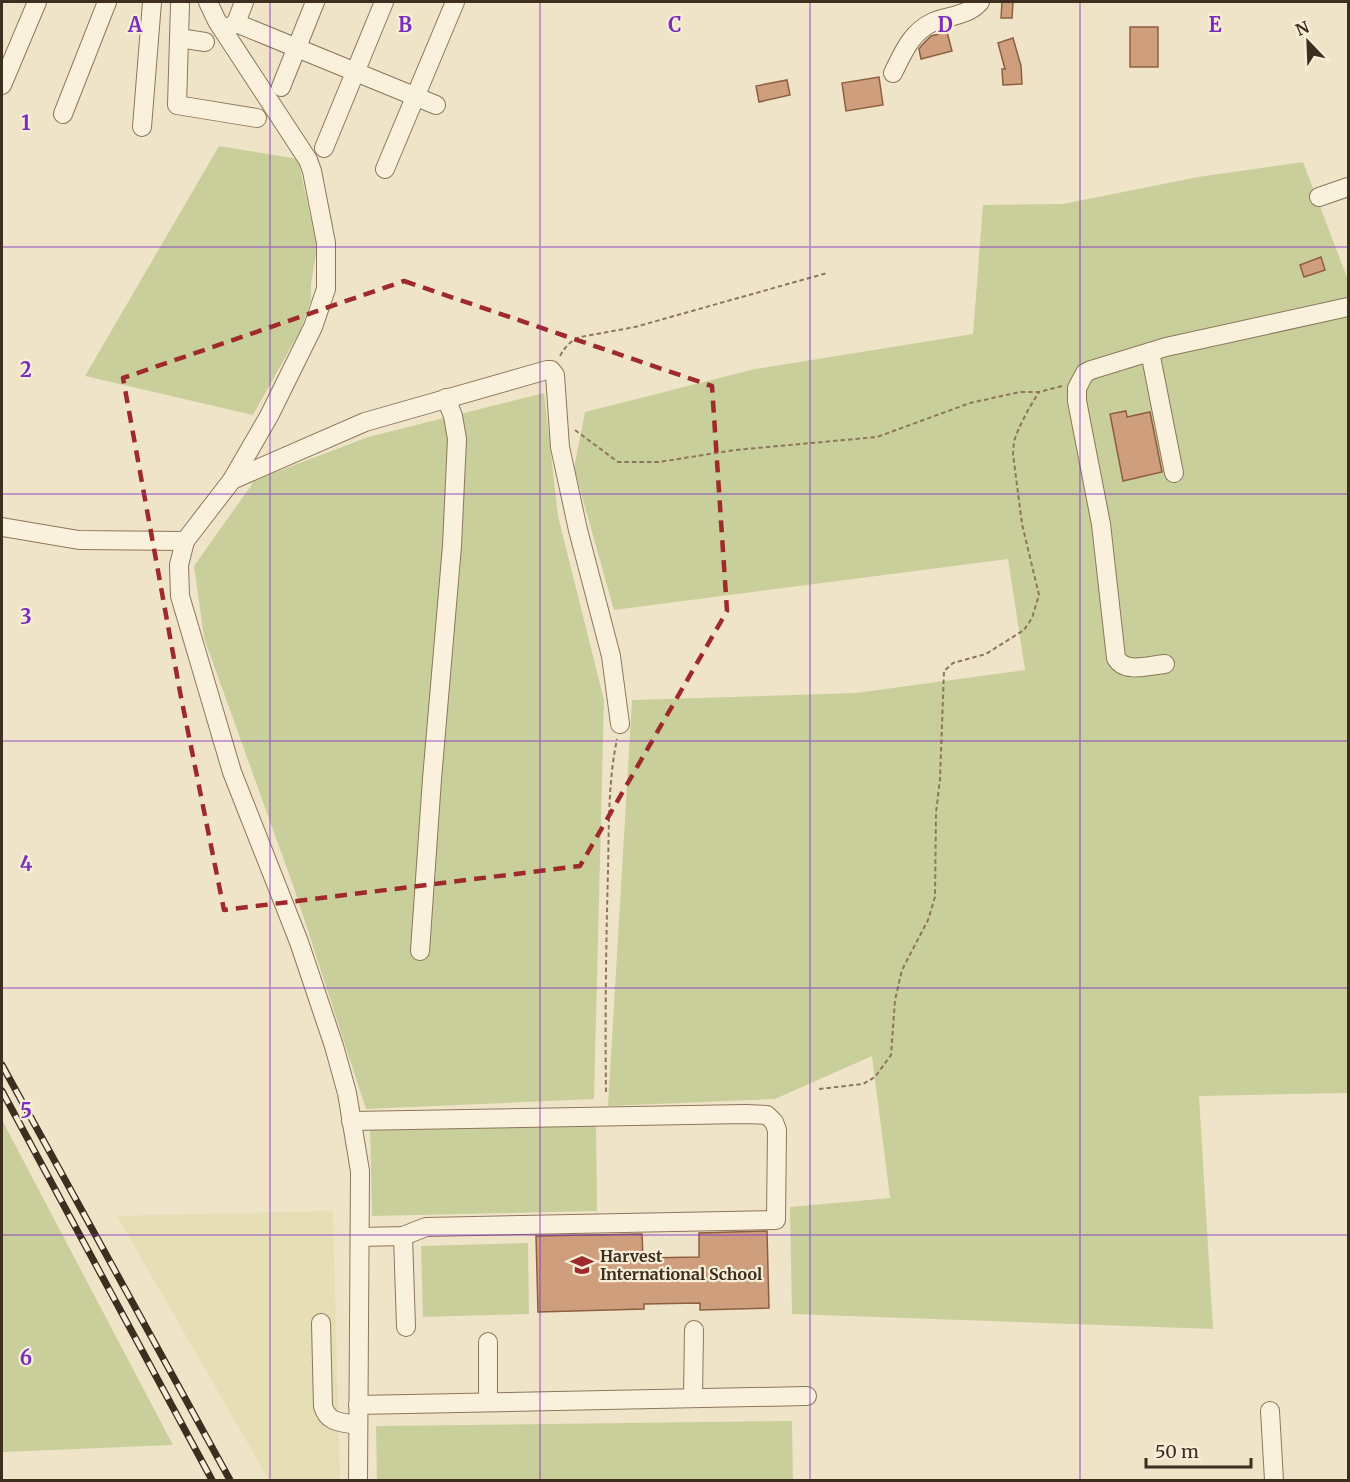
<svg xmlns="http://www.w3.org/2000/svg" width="1350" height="1482" font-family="Merriweather,serif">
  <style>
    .farmland { fill: #e6deb5 }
    .green { fill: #c9cf9b }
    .building { fill: #cf9f7d; stroke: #8d5f41; stroke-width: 1.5 }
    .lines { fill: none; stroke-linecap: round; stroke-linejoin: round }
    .minor-casing { stroke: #8d765c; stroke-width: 20 }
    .path { stroke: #8d765c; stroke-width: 2; stroke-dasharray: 4.5 3; stroke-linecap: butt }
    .minor { stroke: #faf1dc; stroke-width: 18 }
    .rail-casing { stroke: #3d2e20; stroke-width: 7 }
    .rail { stroke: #f7eed8; stroke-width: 4.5; stroke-dasharray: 14; stroke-linecap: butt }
    .marked { fill: none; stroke: #9e2a2b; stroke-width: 4.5; stroke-dasharray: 12 8; stroke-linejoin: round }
    .grid { fill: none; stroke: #7b2cbf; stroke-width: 1.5; stroke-opacity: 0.55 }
    .labels { text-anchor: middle; stroke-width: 4.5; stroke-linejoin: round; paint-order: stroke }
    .poi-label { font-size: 16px; font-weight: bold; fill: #3d2e20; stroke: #f7eed8; text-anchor: start }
    .grid-label { font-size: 20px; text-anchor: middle; font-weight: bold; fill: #7b2cbf; stroke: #f7eed8; stroke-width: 4.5; stroke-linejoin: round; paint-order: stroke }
  </style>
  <rect width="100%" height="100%" fill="#f0e4c8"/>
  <polygon class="farmland" points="333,1211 340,1480 269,1480 117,1216"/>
  <g class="green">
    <polygon points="219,146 298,159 317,248 311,284 311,299 301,329 253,415 85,376"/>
    <polygon points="1303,162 1348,280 1348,1093 1199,1096 1213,1329 792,1314 790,1207 890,1198 872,1056 775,1099 608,1106 632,700 856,693 1025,670 1008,559 614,610 574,468 585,412 755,369 973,334 983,205 1063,204 1198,177"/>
    <polygon points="544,393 558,516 604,700 594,1099 366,1109 294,888 204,638 194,566 255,480 368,437"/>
    <polygon points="2,1120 173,1445 2,1452"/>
    <polygon points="596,1122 597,1211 372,1216 370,1127"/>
    <polygon points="528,1243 529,1314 423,1317 421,1246"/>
    <polygon points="792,1421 793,1480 377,1480 376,1426"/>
  </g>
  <g class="building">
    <polygon points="1002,2 1013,2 1012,18 1001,18"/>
    <rect x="1130" y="27" width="28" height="40"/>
    <polygon points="947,32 952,51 921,59 919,49 922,45 931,36"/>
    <polygon points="1013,38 1021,66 1022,84 1003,85 1002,69 1005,69 998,43"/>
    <polygon points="879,77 883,105 846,111 842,83"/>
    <polygon points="787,80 790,95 759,102 756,86"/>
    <polygon points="1321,257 1325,270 1304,277 1300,265"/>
    <polygon points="1126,411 1127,417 1150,412 1162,472 1123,481 1110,414"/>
    <polygon points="767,1231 769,1308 700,1310 700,1303 644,1304 644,1309 538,1312 536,1236 642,1234 643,1258 699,1257 699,1233"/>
  </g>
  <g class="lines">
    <g class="minor-casing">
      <g id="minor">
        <polyline points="208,2 217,21 308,160 312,171 326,243 326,289 313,327 269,416 232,480 185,541 179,565 180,596 232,772 299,942 334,1046 347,1093 360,1171 358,1480"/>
        <polyline points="180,5 177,105 257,118"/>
        <polyline points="236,23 436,105"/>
        <polyline points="226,29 236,23 244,2"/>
        <polyline points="179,38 205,42"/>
        <path d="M893,73c10,-20 18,-41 40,-51 16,-6 36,-7 47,-20"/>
        <polyline points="2,85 37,2"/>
        <polyline points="281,87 315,2"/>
        <polyline points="63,114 107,2"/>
        <polyline points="142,127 152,2"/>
        <polyline points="324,148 384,2"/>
        <polyline points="385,169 455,2"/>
        <polyline points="1319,197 1348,187"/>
        <polyline points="1150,352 1174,473"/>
        <polyline points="232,480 365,422 547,370 551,370 555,375 560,447 578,530 611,656 620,724"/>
        <polyline points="2,527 79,540 185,541"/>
        <path d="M1165,664c-16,1 -40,10 -49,-6l-15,-134 -24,-123v-13l8,-15 6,-3 75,-23 182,-40"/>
        <polyline points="420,951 432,779 452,546 457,439 453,416 446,398"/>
        <polyline points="351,1121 745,1114 767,1115 774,1122 777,1130 776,1220 426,1227 403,1236 361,1237"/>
        <polyline points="403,1236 406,1327"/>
        <path d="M321,1323l2,83c5,18 19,16 35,19"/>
        <polyline points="488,1342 488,1401"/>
        <polyline points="693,1398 694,1330"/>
        <polyline points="358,1405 807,1396"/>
        <polyline points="1270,1411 1274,1480"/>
      </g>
    </g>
    <g class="path">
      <path d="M560,356c5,-9 10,-15 20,-19l55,-10 192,-54"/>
      <polyline points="575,430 618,462 659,462 735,450 877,437 970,403 1020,392 1039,392 1062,386"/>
      <polyline points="819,1089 863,1084 875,1077 891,1055 895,1000 902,970 928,920 935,897 936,813 940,779 944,671 953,663 986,654 1024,630 1032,618 1039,595 1022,524 1013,454 1014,441 1019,428 1028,410 1039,392"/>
      <path d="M606,1092c-1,-74 0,-147 2,-221 1,-44 0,-89 9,-132"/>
    </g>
    <use href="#minor" class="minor"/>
    <g class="rail-casing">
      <g id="rail">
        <polyline points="2,1065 230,1480"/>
        <polyline points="2,1091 212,1480"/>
      </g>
    </g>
    <use href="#rail" class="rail"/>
  </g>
  <path class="marked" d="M404,281l308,105 15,225 -147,255 -356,44 -44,-218 -57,-314z"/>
  <path class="grid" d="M270,2v1478M540,2v1478M810,2v1478M1080,2v1478M2,247h1346M2,494h1346M2,741h1346M2,988h1346M2,1235h1346"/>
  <defs>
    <g id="school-bare" transform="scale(1.8)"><path d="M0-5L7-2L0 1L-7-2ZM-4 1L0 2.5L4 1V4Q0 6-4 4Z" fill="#9e2a2b" stroke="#f7eed8" stroke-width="2.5" paint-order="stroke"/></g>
  </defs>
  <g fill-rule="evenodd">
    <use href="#school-bare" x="582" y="1265"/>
  </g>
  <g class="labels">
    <g class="poi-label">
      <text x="600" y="1262">Harvest<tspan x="600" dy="18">International School</tspan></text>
    </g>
  </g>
  <g class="grid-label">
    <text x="135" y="32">A</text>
    <text x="405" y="32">B</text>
    <text x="675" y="32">C</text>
    <text x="945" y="32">D</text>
    <text x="1215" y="32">E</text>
    <text x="26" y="130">1</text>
    <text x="26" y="377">2</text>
    <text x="26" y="624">3</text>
    <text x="26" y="871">4</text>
    <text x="26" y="1118">5</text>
    <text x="26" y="1365">6</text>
  </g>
  <rect width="1350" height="1482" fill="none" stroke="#3d2e20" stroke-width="6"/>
  <g transform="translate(1308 42) rotate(337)" stroke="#f7eed8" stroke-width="4.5" paint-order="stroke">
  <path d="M0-4.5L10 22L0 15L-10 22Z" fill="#3d2e20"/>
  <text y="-9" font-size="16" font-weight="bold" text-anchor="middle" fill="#3d2e20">N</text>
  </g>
  <path d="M1146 1458v9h105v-9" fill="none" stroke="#3d2e20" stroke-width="3"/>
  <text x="1155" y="1458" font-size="18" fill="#3d2e20" stroke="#f7eed8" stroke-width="4.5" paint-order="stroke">50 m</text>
</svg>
